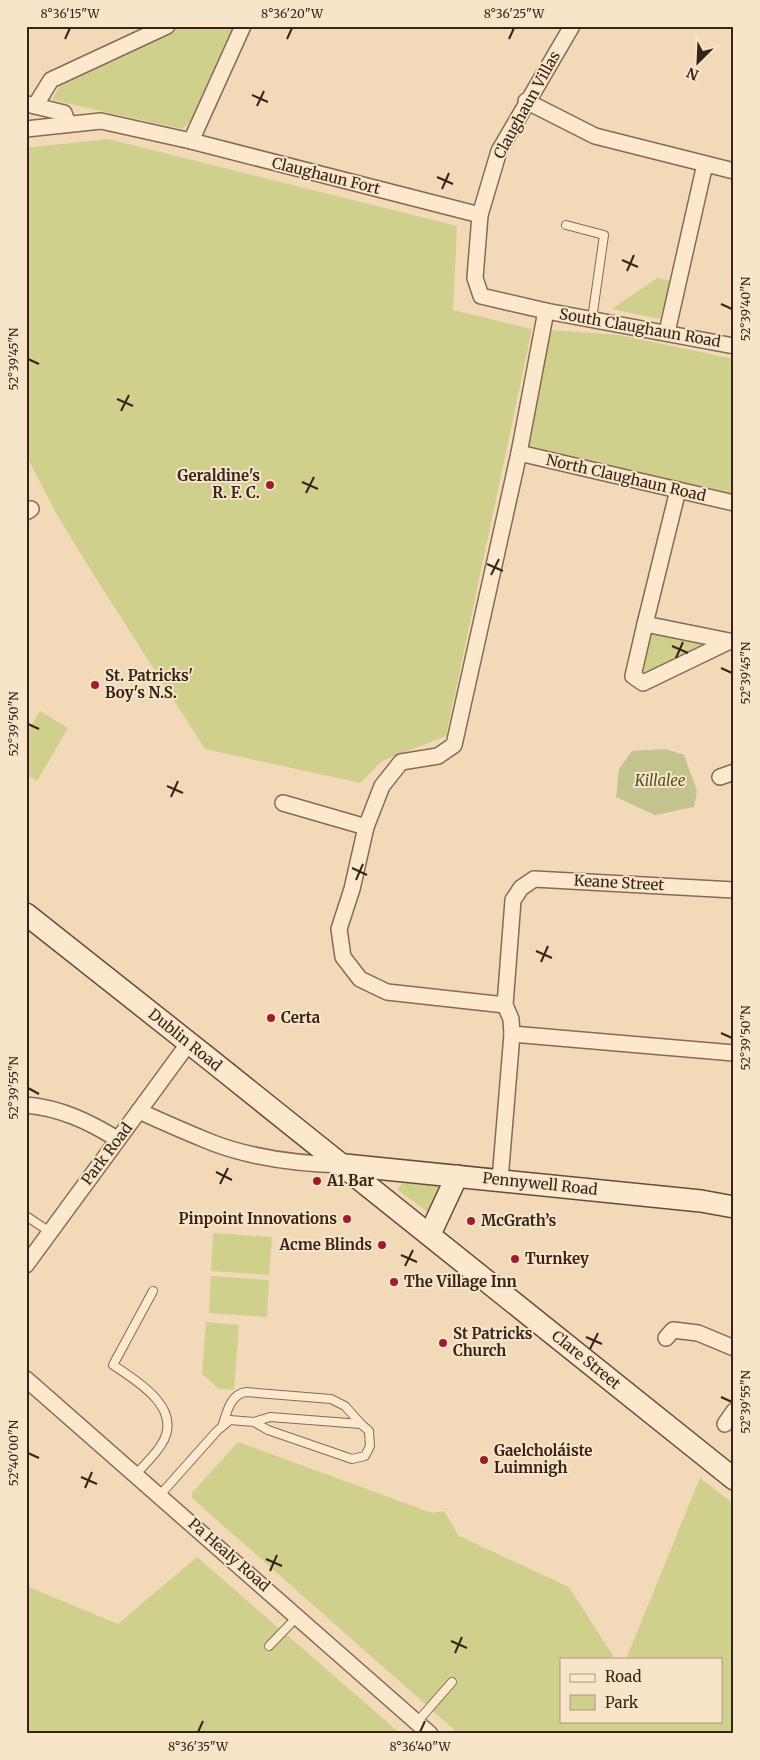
<svg xmlns="http://www.w3.org/2000/svg" width="760" height="1760" font-family="Merriweather,serif">
  <style>
    .green { fill: #d0d08d }
    .cemetery { fill: #c3c38d }
    .lines { fill: none; stroke-linecap: round; stroke-linejoin: round }
    .lane-casing { stroke: #896952; stroke-width: 10 }
    .street-casing { stroke: #896952; stroke-width: 18 }
    .secondary-casing { stroke: #6b4a36; stroke-width: 24 }
    .lane { stroke: #fce8cd; stroke-width: 8 }
    .street { stroke: #fce8cd; stroke-width: 15 }
    .secondary { stroke: #fce8cd; stroke-width: 21 }
    .ticks { fill: none; stroke: #372419; stroke-width: 2 }
    .poi-dot { fill: #9e1d2d; stroke: #f8e5c9; stroke-width: 2 }
    .labels { text-anchor: middle; stroke-width: 4; stroke-linejoin: round; paint-order: stroke }
    .street-label { font-size: 15px; fill: #372419; stroke: #f8e5c9 }
    .poi-label { font-size: 15px; font-weight: bold; fill: #372419; stroke: #f8e5c9; text-anchor: start }
    .park-label { font-size: 15px; font-style: italic; fill: #4e551e; stroke: #f8e5c9 }
    .neatline { fill: none; stroke: #372419; stroke-width: 2 }
    .ticks-label { font-size: 12px; text-anchor: middle; fill: #372419 }
  </style>
  <rect width="100%" height="100%" fill="#f2dab9"/>
  <g class="green">
    <polygon points="180,26 233,26 189,123 182,129 52,100 59,87"/>
    <polygon points="108,139 457,226 453,310 532,329 446,736 382,761 360,783 205,749 92,572 56,513 26,455 26,148"/>
    <polygon points="657,278 672,281 660,319 612,309"/>
    <polygon points="551,330 619,335 734,359 734,496 527,451"/>
    <polygon points="651,633 709,644 647,673 643,672"/>
    <polygon points="40,711 68,728 37,781 26,775 26,734"/>
    <polygon points="402,1183 441,1186 429,1213 398,1190"/>
    <polygon points="213,1233 272,1237 269,1275 211,1271"/>
    <polygon points="211,1276 269,1280 267,1317 209,1313"/>
    <polygon points="206,1322 239,1325 234,1390 219,1389 202,1374"/>
    <polygon points="238,1442 432,1513 444,1511 459,1536 569,1587 615,1659 561,1659 561,1721 721,1721 721,1659 626,1659 700,1478 734,1504 734,1734 459,1734 192,1498 192,1493"/>
    <polygon points="197,1557 401,1734 26,1734 26,1586 118,1624"/>
  </g>
  <polygon class="cemetery" points="666,749 684,755 697,791 694,807 655,815 616,797 619,769 632,751"/>
  <g class="lines">
    <g class="lane-casing">
      <g id="lane">
        <polyline points="566,225 604,235 592,319"/>
        <polyline points="26,1216 50,1232"/>
        <path d="M223,1424c4,-13 8,-30 23,-32l85,7 14,7 16,18"/>
        <path d="M136,1474c8,-9 19,-19 25,-29 24,-36 -24,-64 -48,-80l40,-74"/>
        <polyline points="160,1495 217,1431 230,1420 254,1422 270,1417 361,1424 369,1431 370,1446 365,1456 352,1459 268,1430 254,1422"/>
        <polyline points="269,1646 298,1616"/>
        <polyline points="417,1722 452,1682"/>
      </g>
    </g>
    <g class="street-casing">
      <g id="street">
        <polyline points="526,101 595,136 734,171"/>
        <polyline points="27,104 64,113 68,124"/>
        <polyline points="35,106 51,80 167,26"/>
        <polyline points="26,129 101,121 191,141 480,215 475,278 481,296 546,311 734,346"/>
        <polyline points="191,141 243,26"/>
        <polyline points="480,215 499,151 572,26"/>
        <polyline points="667,332 705,164"/>
        <polyline points="519,453 734,503"/>
        <polyline points="678,490 645,624 734,642"/>
        <polyline points="26,512 31,509"/>
        <polyline points="645,624 633,676 643,683 730,641"/>
        <polyline points="720,777 734,772"/>
        <polyline points="283,803 366,827"/>
        <polyline points="505,1005 387,992 360,979 343,957 339,929 352,889 366,827 382,786 401,762 438,756 454,745 519,453 546,311"/>
        <polyline points="512,1034 734,1053"/>
        <path d="M26,1105c34,3 62,16 91,34"/>
        <path d="M139,1111c24,11 49,22 74,32 42,16 87,21 132,22"/>
        <polyline points="500,1180 512,1034 511,1019 505,1005 513,900 521,888 534,879 734,890"/>
        <polyline points="26,1265 188,1044"/>
        <polyline points="666,1338 673,1330 698,1333 734,1348"/>
        <polyline points="26,1379 430,1734"/>
        <polyline points="725,1424 734,1411"/>
      </g>
    </g>
    <g class="secondary-casing">
      <g id="secondary">
        <path d="M26,914c237,187 473,375 708,565"/>
        <polyline points="345,1165 701,1201 734,1207"/>
        <polyline points="430,1234 457,1176"/>
      </g>
    </g>
    <use href="#lane" class="lane"/>
    <use href="#street" class="street"/>
    <use href="#secondary" class="secondary"/>
  </g>
  <path class="ticks" d="M65,39l5,-11M287,39l5,-11M509,39l5,-11M252,95l16,7M257,106l7,-15M437,177l16,7M442,189l7,-16M622,260l16,7M627,271l7,-16M721,304l11,5M28,359l11,5M117,399l16,7M121,411l8,-16M302,482l16,7M306,493l8,-16M487,564l16,7M491,575l8,-16M672,646l16,7M676,658l7,-16M721,668l11,5M28,724l11,5M167,786l16,7M171,797l7,-16M352,868l15,7M356,880l7,-16M536,951l16,7M541,962l7,-16M721,1033l11,5M28,1088l11,6M216,1172l16,8M220,1184l8,-16M401,1255l16,7M405,1266l8,-16M586,1337l16,7M590,1349l8,-16M721,1397l11,5M28,1453l11,5M81,1477l16,7M85,1488l7,-16M266,1559l16,7M270,1571l7,-16M451,1641l16,7M455,1653l7,-16M198,1732l5,-11M420,1732l5,-11"/>
  <g class="poi-dot">
    <circle cx="270" cy="485" r="5"/>
    <circle cx="95" cy="685" r="5"/>
    <circle cx="271" cy="1018" r="5"/>
    <circle cx="317" cy="1181" r="5"/>
    <circle cx="347" cy="1219" r="5"/>
    <circle cx="471" cy="1221" r="5"/>
    <circle cx="382" cy="1245" r="5"/>
    <circle cx="515" cy="1259" r="5"/>
    <circle cx="394" cy="1282" r="5"/>
    <circle cx="443" cy="1343" r="5"/>
    <circle cx="484" cy="1460" r="5"/>
  </g>
  <g class="labels">
    <g class="street-label">
      <text transform="translate(527 105) rotate(-61)" y="5">Claughaun Villas</text>
      <text transform="translate(326 176) rotate(14)" y="5">Claughaun Fort</text>
      <text transform="translate(640 328) rotate(10)" y="5">South Claughaun Road</text>
      <text transform="translate(626 478) rotate(13)" y="5">North Claughaun Road</text>
      <text transform="translate(619 883) rotate(3)" y="5">Keane Street</text>
      <text transform="translate(185 1040) rotate(39)" y="5">Dublin Road</text>
      <text transform="translate(107 1154) rotate(-53)" y="5">Park Road</text>
      <text transform="translate(540 1184) rotate(6)" y="5">Pennywell Road</text>
      <text transform="translate(586 1360) rotate(39)" y="5">Clare Street</text>
      <text transform="translate(229 1555) rotate(41)" y="5">Pa Healy Road</text>
    </g>
    <g class="poi-label">
      <text x="260" y="481" text-anchor="end">Geraldine's<tspan x="260" dy="17">R. F. C.</tspan></text>
      <text x="105" y="681">St. Patricks'<tspan x="105" dy="17">Boy's N.S.</tspan></text>
      <text x="281" y="1023">Certa</text>
      <text x="327" y="1186">A1 Bar</text>
      <text x="337" y="1224" text-anchor="end">Pinpoint Innovations</text>
      <text x="481" y="1226">McGrath’s</text>
      <text x="372" y="1250" text-anchor="end">Acme Blinds</text>
      <text x="525" y="1264">Turnkey</text>
      <text x="404" y="1287">The Village Inn</text>
      <text x="453" y="1339">St Patricks<tspan x="453" dy="17">Church</tspan></text>
      <text x="494" y="1456">Gaelcholáiste<tspan x="494" dy="17">Luimnigh</tspan></text>
    </g>
    <g class="park-label">
      <text x="660" y="786">Killalee</text>
    </g>
  </g>
  <rect width="760" height="1760" fill="none" stroke="#f8e5c9" stroke-width="55"/>
  <rect x="560" y="1658" width="162" height="65" fill="#f8e5c9" stroke="#ab9883"/>
  <rect x="570" y="1674" width="25" height="8" fill="#fce8cd" stroke="#ab9883"/>
  <text x="605" y="1682" font-size="15" fill="#372419">Road</text>
  <rect x="570" y="1695" width="25" height="15" fill="#d0d08d" stroke="#ab9883"/>
  <text x="605" y="1708" font-size="15" fill="#372419">Park</text>
  <g transform="translate(698 62) rotate(204)" stroke="#f8e5c9" stroke-width="4" paint-order="stroke">
  <path d="M0-4L9 19L0 12L-9 19Z" fill="#372419"/>
  <text y="-8" font-size="14" font-weight="bold" text-anchor="middle" fill="#372419">N</text>
  </g>
  <rect x="28" y="28" width="704" height="1704" class="neatline"/>
  <g class="ticks-label">
    <text x="70" y="18">8°36'15"W</text>
    <text x="292" y="18">8°36'20"W</text>
    <text x="514" y="18">8°36'25"W</text>
    <text transform="translate(746 309) rotate(-90)" y="4">52°39'40"N</text>
    <text transform="translate(14 359) rotate(-90)" y="4">52°39'45"N</text>
    <text transform="translate(746 673) rotate(-90)" y="4">52°39'45"N</text>
    <text transform="translate(14 724) rotate(-90)" y="4">52°39'50"N</text>
    <text transform="translate(746 1038) rotate(-90)" y="4">52°39'50"N</text>
    <text transform="translate(14 1088) rotate(-90)" y="4">52°39'55"N</text>
    <text transform="translate(746 1402) rotate(-90)" y="4">52°39'55"N</text>
    <text transform="translate(14 1453) rotate(-90)" y="4">52°40'00"N</text>
    <text x="198" y="1751">8°36'35"W</text>
    <text x="420" y="1751">8°36'40"W</text>
  </g>
</svg>
